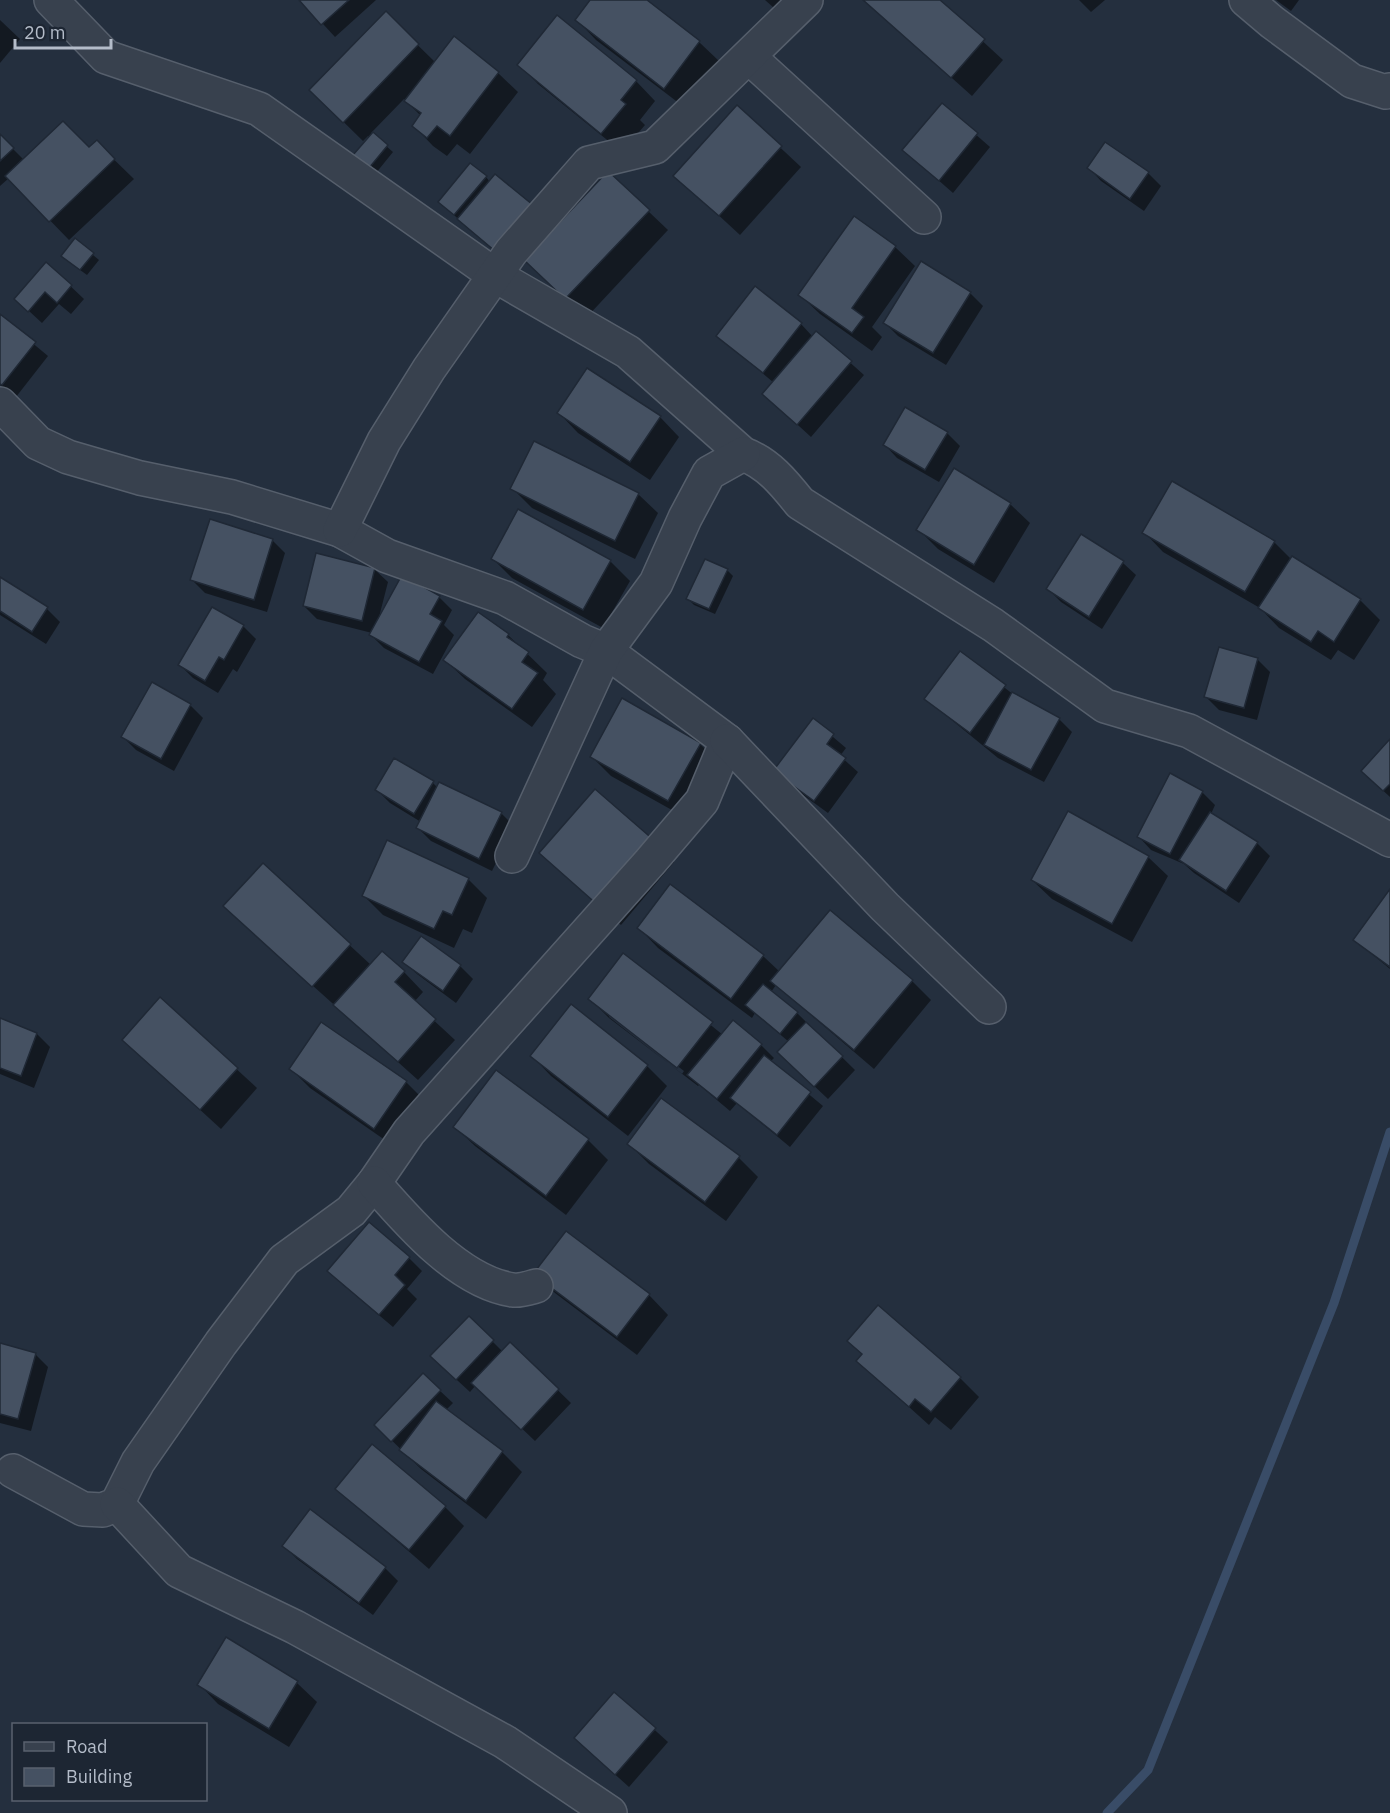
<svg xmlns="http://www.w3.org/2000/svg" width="1390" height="1813" font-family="'IBM Plex Sans',sans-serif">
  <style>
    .shadow { fill: #0007; fill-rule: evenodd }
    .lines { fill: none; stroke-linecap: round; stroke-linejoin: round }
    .stream { stroke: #394c67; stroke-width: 9 }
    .building { fill: #455162; stroke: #1f2835; stroke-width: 1.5 }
    .minor-casing { stroke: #565f6c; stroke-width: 36 }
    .minor { stroke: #38414e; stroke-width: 33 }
  </style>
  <rect width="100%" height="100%" fill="#242f3e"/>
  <g class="shadow">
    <polygon points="301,0 376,0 335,37"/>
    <polygon points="592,0 645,0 699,42 719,61 684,107 596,40 577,20"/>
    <polygon points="765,0 781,0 774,8"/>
    <polygon points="865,0 938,0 1003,60 972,96"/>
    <polygon points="1079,0 1105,0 1091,12"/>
    <polygon points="1276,0 1299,0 1291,11"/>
    <polygon points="386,14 436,63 498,73 518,92 470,154 457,144 447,156 433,146 414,126 421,116 404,99 371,133 393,152 376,173 361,161 370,138 368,136 363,141 311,90"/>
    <polygon points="0,20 20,39 0,63"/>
    <polygon points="519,64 636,81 655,101 640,120 645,125 622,152 538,84"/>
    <polygon points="942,105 990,147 953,193 904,150"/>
    <polygon points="737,107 801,167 740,235 675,175"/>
    <polygon points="0,136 24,160 89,149 96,142 134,179 69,240 9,178 0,186"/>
    <polygon points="1089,168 1148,173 1161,186 1144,211 1101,181"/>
    <polygon points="486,177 490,182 508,263 446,208"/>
    <polygon points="648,211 668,230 586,318 545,280"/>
    <polygon points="75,240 99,260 87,275 69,262"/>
    <polygon points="895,247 915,266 872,327 882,337 872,351 820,314 800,295"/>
    <polygon points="47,264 84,299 71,314 59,304 42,323 16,299"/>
    <polygon points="970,293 983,306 946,365 898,336 885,323"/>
    <polygon points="0,316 48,356 16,397 0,385"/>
    <polygon points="801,324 813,337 817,333 864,375 811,437 764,394 774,383 718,335"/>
    <polygon points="559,413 660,417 679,437 650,480 578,433"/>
    <polygon points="947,433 960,446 939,482 897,458 885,445"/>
    <polygon points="512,488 638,494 658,513 635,559 532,508"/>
    <polygon points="1010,504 1030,523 994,583 938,549 918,529"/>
    <polygon points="1144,532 1274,542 1291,559 1360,600 1380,620 1354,660 1338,650 1331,660 1279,628 1260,608 1163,552"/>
    <polygon points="272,540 285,553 267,612 205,593 192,580"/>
    <polygon points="493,559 610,561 630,581 603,628 512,578"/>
    <polygon points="1123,563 1136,575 1102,629 1061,602 1048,589"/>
    <polygon points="374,569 388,582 378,621 439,597 452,610 444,625 454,635 433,674 384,648 371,635 372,633 317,619 304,606"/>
    <polygon points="727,570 733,576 715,614 694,605 688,599"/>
    <polygon points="0,578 47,609 60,622 46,644 0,615"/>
    <polygon points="478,614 508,635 547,673 543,680 556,694 532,727 465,679 445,660"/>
    <polygon points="243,626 256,639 237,672 233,669 218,693 193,678 180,665"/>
    <polygon points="960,653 1014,695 1059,719 1072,732 1044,782 998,758 926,699"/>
    <polygon points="1257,659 1270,672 1257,720 1219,710 1206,697"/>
    <polygon points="623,700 700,744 720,764 688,819 611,776 591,756"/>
    <polygon points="190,705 203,718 174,771 136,750 123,737"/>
    <polygon points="813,720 846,748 840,756 858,772 828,813 788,784"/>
    <polygon points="1390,741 1390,797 1376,784"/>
    <polygon points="1170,775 1202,792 1215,805 1211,814 1257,843 1270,856 1239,903 1194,873 1184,864 1151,850 1139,837"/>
    <polygon points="433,783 438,788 501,813 514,826 492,871 431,841 418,828 421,822 390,803 377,790"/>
    <polygon points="655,843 674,862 621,925 541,853"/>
    <polygon points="1148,857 1168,876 1132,942 1052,899 1032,880"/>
    <polygon points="263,865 371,965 404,972 423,992 414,1002 455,1040 418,1080 245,925"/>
    <polygon points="468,879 487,898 472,933 463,929 454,948 383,915 364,896"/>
    <polygon points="670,886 763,956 780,972 912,981 931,1000 874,1069 776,985 771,992 797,1013 855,1070 828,1099 792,1065 789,1042 755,1013 752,1018 658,948 639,928"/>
    <polygon points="1390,892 1390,969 1355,940"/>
    <path d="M624,955l99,80 38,10 13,13 -4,4 53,44 -33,41 -53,-44 -7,8 -31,-26 -1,1 -89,-68 -19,-19zM609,1013l75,58 -2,3 -73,-57z"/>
    <polygon points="404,962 460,966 473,979 456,1003 417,974"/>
    <polygon points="160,999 257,1088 221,1129 124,1040"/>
    <polygon points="571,1006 647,1066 667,1086 628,1136 551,1076 532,1056"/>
    <polygon points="0,1020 37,1034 50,1047 34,1088 0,1074"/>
    <polygon points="322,1024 406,1082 426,1102 395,1147 310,1088 291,1069"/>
    <polygon points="497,1072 588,1140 608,1160 566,1215 475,1146 455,1127"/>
    <polygon points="629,1144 739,1158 758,1177 726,1221 649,1164"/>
    <polygon points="409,1258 422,1271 407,1289 417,1299 393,1327 342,1284"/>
    <polygon points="535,1273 649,1295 668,1315 637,1355 555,1293"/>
    <polygon points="469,1318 503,1352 510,1344 571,1403 535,1441 476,1385 470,1392 445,1369"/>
    <polygon points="0,1344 35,1354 48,1367 31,1431 0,1423"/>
    <polygon points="858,1361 960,1378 979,1397 951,1430 935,1417 929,1425"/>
    <polygon points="423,1375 453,1403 446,1410 502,1452 522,1472 486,1519 421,1469 376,1425"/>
    <polygon points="337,1489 445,1507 464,1526 429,1569"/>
    <polygon points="310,1511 385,1568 398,1581 373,1615 297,1559 284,1546"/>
    <polygon points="226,1639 297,1683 317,1702 289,1747 218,1704 199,1684"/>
    <polygon points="615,1694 668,1742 629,1787 589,1751"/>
  </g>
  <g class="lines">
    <polyline class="stream" points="1107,1813 1148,1770 1334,1303 1390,1132"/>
  </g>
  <g class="building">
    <polygon points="299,0 349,0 321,25"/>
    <polygon points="590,0 647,0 700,41 664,89 575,20"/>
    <polygon points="863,0 940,0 985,39 951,78"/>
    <polygon points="386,11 419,44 343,123 309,90"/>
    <polygon points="557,15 637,80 621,100 626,104 601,134 517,65"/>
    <polygon points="454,36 499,72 450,136 437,126 427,138 412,126 421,113 404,101"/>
    <polygon points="942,103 978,133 939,181 902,150"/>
    <polygon points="737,105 782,146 719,216 673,176"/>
    <polygon points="63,121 89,147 97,140 115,159 49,222 5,176"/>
    <polygon points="373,132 388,145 369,168 353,155"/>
    <polygon points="0,134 14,148 0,161"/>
    <polygon points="1105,142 1149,172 1130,199 1087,168"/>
    <polygon points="470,163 487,176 454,215 438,202"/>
    <polygon points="608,171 650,210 565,299 524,260"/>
    <polygon points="495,174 533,205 495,251 457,219"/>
    <polygon points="854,216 896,246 852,308 864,317 852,333 798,295"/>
    <polygon points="75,238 94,253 80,270 61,256"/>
    <polygon points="921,261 971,292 933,353 883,323"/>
    <polygon points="46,262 72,285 57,303 45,292 28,312 14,299"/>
    <polygon points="755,286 802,323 763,373 716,336"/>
    <polygon points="0,314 36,342 2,385 0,384"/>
    <polygon points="816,331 852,361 797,425 762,394"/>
    <polygon points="587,368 661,416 630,462 557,413"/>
    <polygon points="905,407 948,432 925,470 883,445"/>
    <polygon points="534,441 639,493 615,541 510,489"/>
    <polygon points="954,468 1011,503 974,565 916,530"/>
    <polygon points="1172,481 1275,541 1245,592 1142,533"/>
    <polygon points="518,509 611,560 583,610 491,559"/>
    <polygon points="210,519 273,539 254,600 190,580"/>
    <polygon points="1081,534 1124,561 1089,617 1046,589"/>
    <polygon points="316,553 375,568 362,621 303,606"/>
    <polygon points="1292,556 1361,599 1334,642 1318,631 1311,642 1258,608"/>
    <polygon points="705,559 728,569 709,609 686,599"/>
    <polygon points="402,575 440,596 430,614 442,621 419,662 369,635"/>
    <polygon points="0,577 48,607 32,632 0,611"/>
    <polygon points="212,607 244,625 224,660 219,657 205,681 178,665"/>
    <polygon points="478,612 509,634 507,637 529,652 522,662 538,673 512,709 443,660"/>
    <polygon points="1219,647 1258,658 1244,708 1204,697"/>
    <polygon points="960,651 1006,685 970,733 924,699"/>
    <polygon points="152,682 191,704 161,759 121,737"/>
    <polygon points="1012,692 1060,718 1031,770 984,745"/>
    <polygon points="622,698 701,743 668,801 590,757"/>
    <polygon points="813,718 834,734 827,744 846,758 814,801 773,771"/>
    <polygon points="1390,739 1390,784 1383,791 1361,771"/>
    <polygon points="394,758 434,781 414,814 375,790"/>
    <polygon points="1170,773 1203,791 1170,854 1137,837"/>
    <polygon points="439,782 502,812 479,859 416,828"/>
    <polygon points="595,789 656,842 600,907 539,853"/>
    <polygon points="1068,811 1149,856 1112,924 1031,880"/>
    <polygon points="1210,812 1258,842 1226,891 1179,860"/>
    <polygon points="387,840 469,878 452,915 443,911 434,929 362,896"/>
    <polygon points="263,863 351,944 312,987 223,906"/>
    <polygon points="670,884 764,955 731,999 637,928"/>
    <polygon points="1390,889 1390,967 1353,940"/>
    <polygon points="830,910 913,980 854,1050 770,981"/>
    <polygon points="421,936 461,965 443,991 402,962"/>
    <polygon points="382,951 405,971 395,982 436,1019 398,1062 333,1005"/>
    <polygon points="623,953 713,1022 677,1068 588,999"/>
    <polygon points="763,984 798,1012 780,1034 745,1005"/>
    <polygon points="160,997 238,1068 200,1110 122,1040"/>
    <polygon points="571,1004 648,1065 608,1117 530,1056"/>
    <polygon points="0,1018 37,1033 21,1076 0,1068"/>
    <polygon points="733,1020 762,1044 717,1099 687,1075"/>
    <polygon points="321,1022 407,1081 374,1129 289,1069"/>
    <polygon points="806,1022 843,1056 814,1087 777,1052"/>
    <polygon points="764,1055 811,1092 777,1135 730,1098"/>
    <polygon points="496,1070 589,1139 546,1196 453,1127"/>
    <polygon points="661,1098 740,1156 705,1202 627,1144"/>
    <polygon points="369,1222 410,1257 395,1275 405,1285 379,1315 327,1271"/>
    <polygon points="566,1231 650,1294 617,1337 533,1274"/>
    <polygon points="878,1305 961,1377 931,1412 915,1399 909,1407 856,1361 862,1354 847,1341"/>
    <polygon points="469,1316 494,1340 456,1380 430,1356"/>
    <polygon points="510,1342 559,1389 521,1430 471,1383"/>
    <polygon points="0,1343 36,1353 18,1419 0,1414"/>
    <polygon points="423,1373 441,1390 391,1442 374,1425"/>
    <polygon points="436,1401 503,1451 466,1501 399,1450"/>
    <polygon points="372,1444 446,1506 409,1550 335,1489"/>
    <polygon points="310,1509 386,1567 359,1603 282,1546"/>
    <polygon points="226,1637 298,1681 269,1729 197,1685"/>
    <polygon points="614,1692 656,1728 615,1775 574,1738"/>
  </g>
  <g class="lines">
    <g class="minor-casing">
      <g id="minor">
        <path d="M51,0l55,57 153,52 237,167 132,76 115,102c25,9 41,29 57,49l193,122 112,81 84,25 201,109"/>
        <polyline points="1246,0 1272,22 1352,81 1386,92 1390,90"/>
        <polyline points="749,57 924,217"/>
        <polyline points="0,404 38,443 68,457 140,478 232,497 340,530 387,556 505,598 582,641 606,651 727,741 702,801 650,862 409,1132 374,1183 351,1211 284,1260 221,1343 138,1462 117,1504 103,1510 83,1509 13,1471"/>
        <polyline points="340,530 384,441 429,369 511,252 589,163 655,147 806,0"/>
        <polyline points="727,741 885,907 989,1007"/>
        <polyline points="512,856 606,651 656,583 685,518 709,473 743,454"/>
        <path d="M374,1183c34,39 85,99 139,107 7,1 16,-2 23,-4"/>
        <polyline points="117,1504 179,1571 295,1627 505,1742 610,1813"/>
      </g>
    </g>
    <use href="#minor" class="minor"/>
  </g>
  <rect x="12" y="1723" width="195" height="78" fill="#1d2633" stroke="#59626f" stroke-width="1.5"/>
  <rect x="24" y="1742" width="30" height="9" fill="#38414e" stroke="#59626f" stroke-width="1.5"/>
  <text x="66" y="1753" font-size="18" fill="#b4bcc9">Road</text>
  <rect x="24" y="1768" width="30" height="18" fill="#455162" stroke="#59626f" stroke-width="1.5"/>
  <text x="66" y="1783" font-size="18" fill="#b4bcc9">Building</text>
  <path d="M15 39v9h96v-9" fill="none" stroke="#b4bcc9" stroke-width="3"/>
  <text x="24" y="39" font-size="18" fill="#b4bcc9" stroke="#1d2633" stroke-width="4.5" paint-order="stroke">20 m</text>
</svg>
